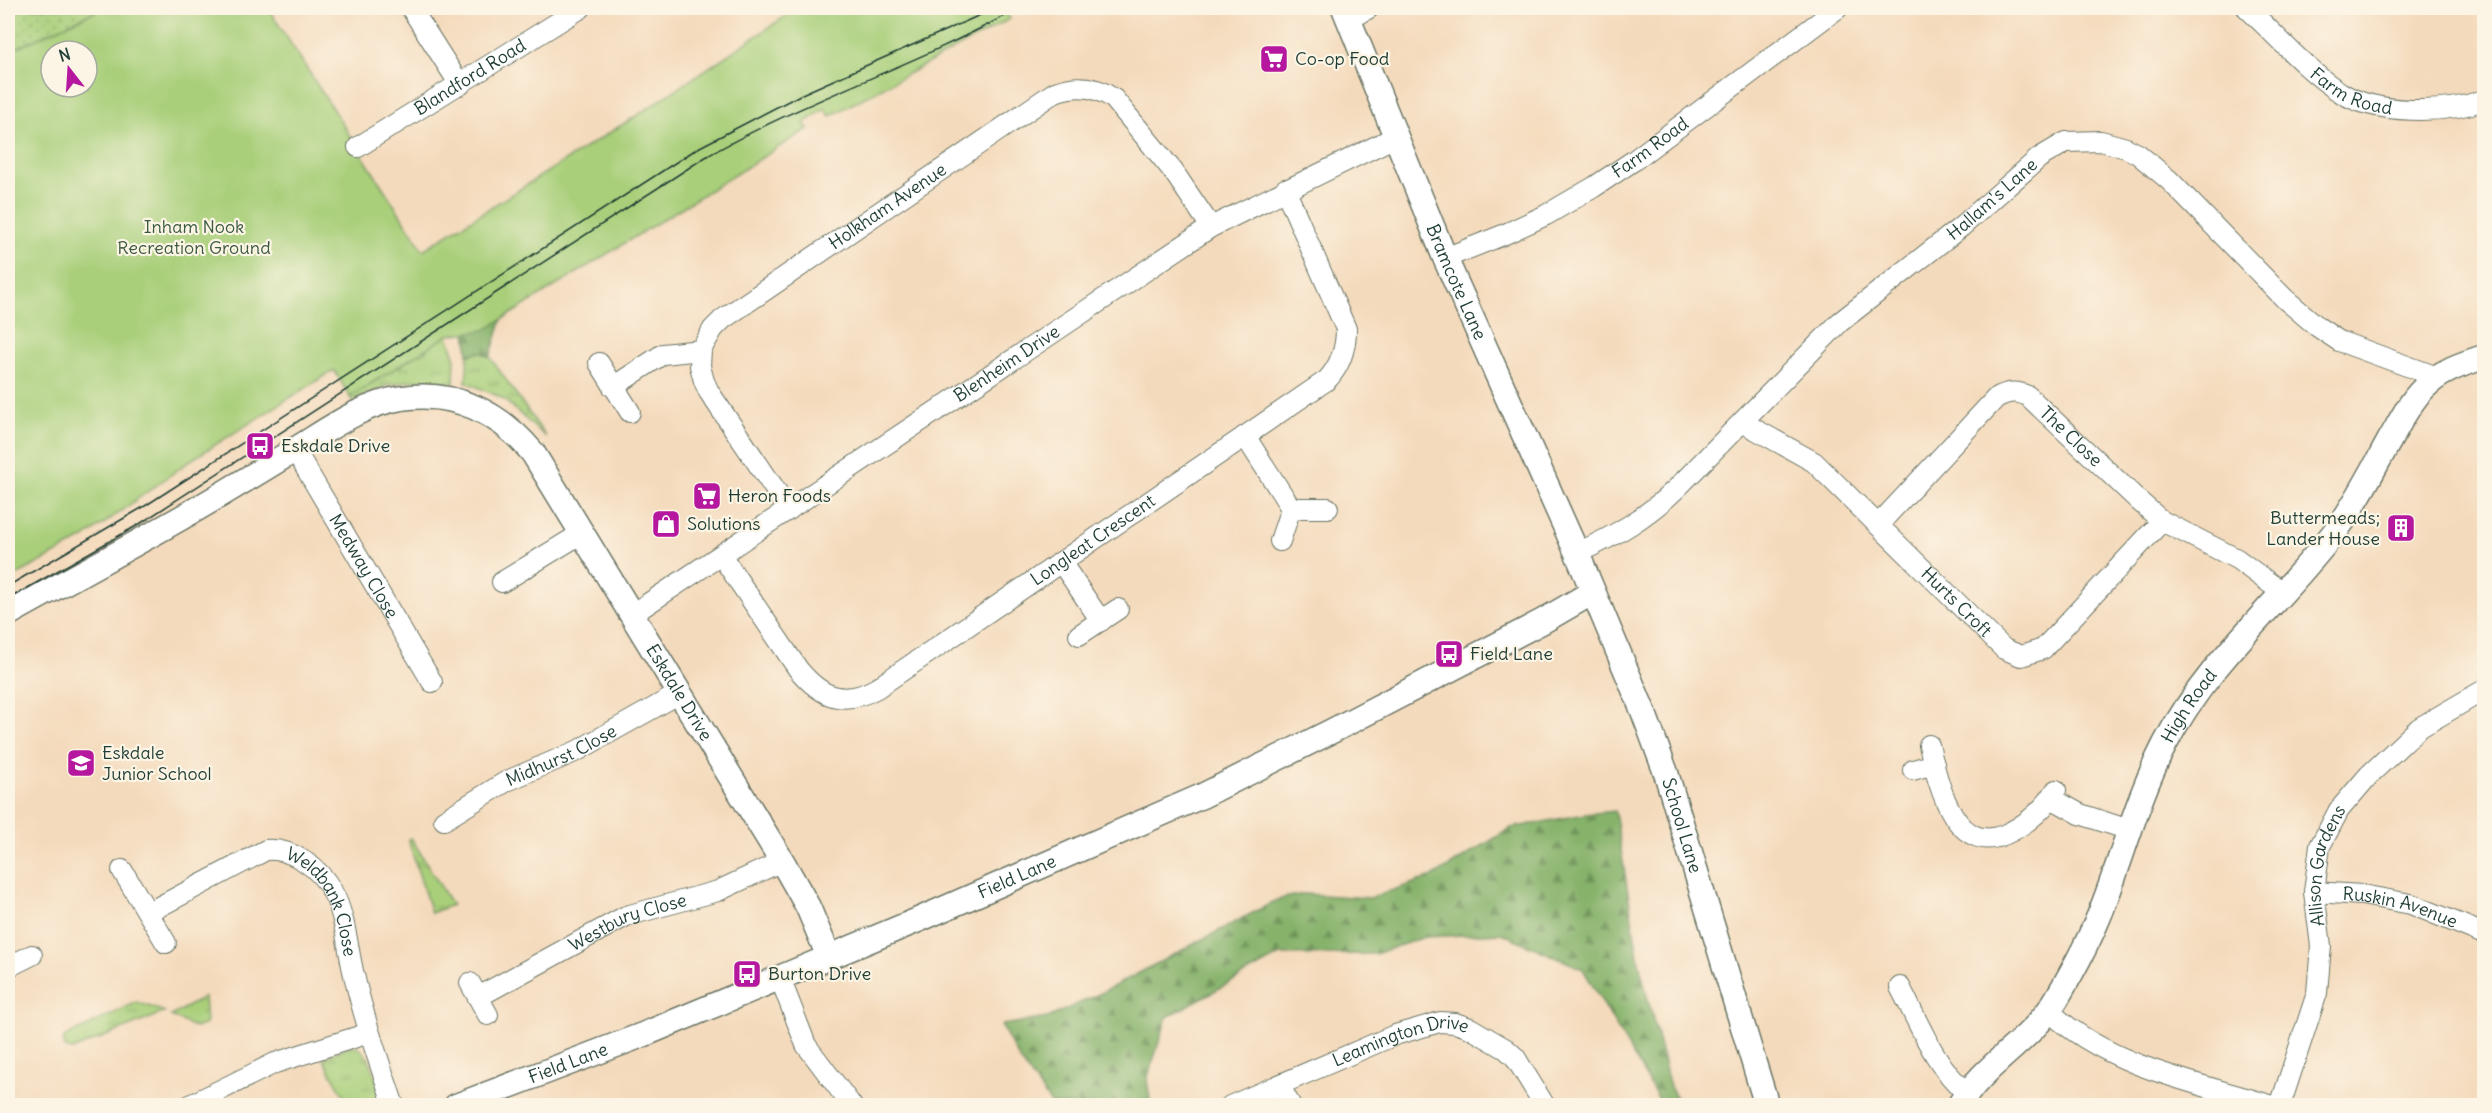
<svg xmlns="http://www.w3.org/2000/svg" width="2492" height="1113" font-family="Delius,sans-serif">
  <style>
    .grass { fill: url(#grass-tufts); stroke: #648657; stroke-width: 1.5 }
    .forest { fill: url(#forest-firs); stroke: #52784f; stroke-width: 1.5 }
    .park { fill: #a9cf7a; stroke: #648657; stroke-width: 1.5; fill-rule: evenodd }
    .garden { fill: url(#garden-dots); stroke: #648657; stroke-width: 1.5 }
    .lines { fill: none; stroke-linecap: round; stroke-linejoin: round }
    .minor-casing { stroke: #6a7464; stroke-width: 22 }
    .tertiary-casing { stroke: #6a7464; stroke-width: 27 }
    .minor { stroke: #fff; stroke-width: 20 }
    .tertiary { stroke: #fff; stroke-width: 24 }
    .tram { stroke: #1f3d34; stroke-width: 1.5 }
    .labels { text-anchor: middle; stroke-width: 4.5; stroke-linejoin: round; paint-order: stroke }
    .poi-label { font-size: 18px; fill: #1f3d34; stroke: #fcf5e5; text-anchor: start }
    .street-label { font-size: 18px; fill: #1f3d34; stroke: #fcf5e5 }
    .park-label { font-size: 18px; fill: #3b5a42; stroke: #fcf5e5 }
  </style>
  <defs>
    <pattern id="grass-tufts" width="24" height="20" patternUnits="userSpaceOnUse" patternTransform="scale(1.5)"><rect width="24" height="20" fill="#a9cf7a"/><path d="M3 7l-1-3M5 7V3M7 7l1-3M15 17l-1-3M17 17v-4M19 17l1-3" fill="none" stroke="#89a965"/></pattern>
    <pattern id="forest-firs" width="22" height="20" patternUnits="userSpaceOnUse" patternTransform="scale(1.5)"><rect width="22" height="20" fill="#86b26a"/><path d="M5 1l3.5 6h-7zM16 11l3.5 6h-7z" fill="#6d9258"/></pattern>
    <pattern id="garden-dots" width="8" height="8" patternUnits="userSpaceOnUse" patternTransform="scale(1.5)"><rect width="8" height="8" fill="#a9cf7a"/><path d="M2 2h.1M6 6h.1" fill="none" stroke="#89a965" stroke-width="1.8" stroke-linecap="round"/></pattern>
  </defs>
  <rect width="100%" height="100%" fill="#fcf5e5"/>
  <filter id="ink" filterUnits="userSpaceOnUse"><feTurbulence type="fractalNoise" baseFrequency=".0167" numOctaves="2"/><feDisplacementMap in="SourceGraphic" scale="12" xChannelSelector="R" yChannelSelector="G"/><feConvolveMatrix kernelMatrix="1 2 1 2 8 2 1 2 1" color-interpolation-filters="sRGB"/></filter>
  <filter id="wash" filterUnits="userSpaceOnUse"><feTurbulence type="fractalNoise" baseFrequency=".008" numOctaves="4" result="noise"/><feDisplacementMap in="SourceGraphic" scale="24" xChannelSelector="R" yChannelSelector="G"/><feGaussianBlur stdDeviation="1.35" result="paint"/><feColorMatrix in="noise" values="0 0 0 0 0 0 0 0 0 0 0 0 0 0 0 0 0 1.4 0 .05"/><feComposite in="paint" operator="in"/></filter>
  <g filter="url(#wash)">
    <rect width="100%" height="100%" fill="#f4dabc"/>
    <g class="grass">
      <path d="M448,335l7,21 -1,27c-41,-7 -65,-1 -102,18l-2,-4z"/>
      <polygon points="480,352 490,357 546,437 502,398 466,382 468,355"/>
      <polygon points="411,838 452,905 431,913 408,839"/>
      <polygon points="204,997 206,1024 196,1028 171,1016"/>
      <polygon points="137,1002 165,1012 72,1050 65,1048 63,1041 65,1037"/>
      <path d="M350,1046c22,0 25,34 31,50l-8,9h-24l-26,-47z"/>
    </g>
    <g class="forest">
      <polygon points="764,156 502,319 490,357 480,352 468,355 466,328"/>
      <polygon points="1615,811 1639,963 1670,1087 1681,1105 1663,1105 1659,1100 1583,969 1501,933 1425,937 1375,954 1280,955 1167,1017 1147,1080 1151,1105 1052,1105 1020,1060 1001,1025 1048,1018 1103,992 1279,899 1304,894 1370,898 1434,876 1511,828 1585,814"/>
    </g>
    <path class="park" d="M102,8h166l155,242 213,-134 162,-108h205l7,11 -180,97 -5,-7 -21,14 4,6 -323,201 -37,5 -98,62 -16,-27 -143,90 -107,78 -76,42v-528zM51,51h36v36h-36z"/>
    <polygon class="garden" points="8,8 102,8 8,52"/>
  </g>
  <g filter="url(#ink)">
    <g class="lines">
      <g class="minor-casing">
        <g id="minor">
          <polyline points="411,8 460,85"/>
          <path id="s1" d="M2247,8c28,26 61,64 93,84 35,23 106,22 144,8"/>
          <polyline points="1349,20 1369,8"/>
          <path id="s2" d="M358,147l223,-139"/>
          <path id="s3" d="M1445,258l58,-23 43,-20 48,-28 39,-26 205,-153"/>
          <polyline points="599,363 630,412"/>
          <polyline points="613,387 663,354 701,350"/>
          <path id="s4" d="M1742,422l72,40 190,187 17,7 22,-7 119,-128"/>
          <polyline points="1245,436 1291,508"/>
          <path id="s5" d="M295,450l137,232"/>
          <path id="s6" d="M789,510l-80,-118 -5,-11 -4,-15 1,-16 12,-21 10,-10 332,-227c21,-8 41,-6 59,7l59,72 38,56"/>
          <path id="s7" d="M1878,525l118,-127c11,-6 20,-8 32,-2l112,106 22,19 75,38 46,34"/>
          <polyline points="1280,541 1291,508 1328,508"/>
          <path id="s8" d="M1577,553c38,-17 70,-36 100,-65l163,-166 121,-95 78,-69 27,-16 35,-1 25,7 12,6 31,26 116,119 33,28 21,14 98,36"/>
          <path id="s9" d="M721,555l77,114c23,28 45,38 79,19l450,-308c14,-15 19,-32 19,-51l-61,-140"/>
          <polyline points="1061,562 1101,621"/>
          <polyline points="502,582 582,533"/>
          <path id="s10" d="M631,615l580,-388 184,-90"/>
          <polyline points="1079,635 1118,609"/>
          <path d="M1929,745c9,38 26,118 83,86 17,-9 34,-24 44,-41"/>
          <polyline points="1913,770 1934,764"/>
          <polyline points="2051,798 2080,814 2129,830"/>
          <path id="s11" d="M444,820l63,-39 70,-30 103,-58"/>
          <polyline points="122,870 166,943"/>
          <path id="s12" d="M2314,892l48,3 49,9 73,30"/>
          <path id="s13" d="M149,912l117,-62c26,-2 54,18 66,41 14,25 15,56 22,84 10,44 25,87 40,131"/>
          <polyline points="8,967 32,955"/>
          <polyline points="780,978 806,1045 852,1106"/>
          <polyline points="470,983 488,1015"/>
          <path d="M1900,987c19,36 35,80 67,106"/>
          <path id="s14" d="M478,997l148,-81 92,-25 64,-30"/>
          <path d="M2049,1011c60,56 146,71 224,95"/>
          <polyline points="1279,1085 1291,1106"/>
          <polyline points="188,1106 275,1063 369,1033"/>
          <path id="s15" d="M1230,1106l165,-71 45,-13 15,1 15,5 36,21 9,8 30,49"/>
          <path id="s16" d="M2280,1106l37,-113 4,-47 -7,-54 6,-46 19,-36 30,-35 50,-47 65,-38"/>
        </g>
      </g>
      <g class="tertiary-casing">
        <g id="tertiary">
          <path id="s17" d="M1344,8l101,250 132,295 66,158 23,62 101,333"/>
          <path id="s18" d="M8,614c71,-40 144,-78 214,-120 25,-15 50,-30 74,-45 33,-20 66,-45 106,-51 53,-8 98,15 131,55l249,408 26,46 21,50"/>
          <path id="s19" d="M456,1106l189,-72 273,-114 284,-124 130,-65 211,-110 50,-29"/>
          <path id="s20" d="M1959,1106c25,-43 73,-65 98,-108 17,-29 34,-60 46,-92 21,-54 35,-110 62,-162 43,-84 119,-144 175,-219 20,-28 35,-59 52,-89 9,-16 18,-34 31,-47 17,-18 39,-25 61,-32"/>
        </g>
      </g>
      <use href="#minor" class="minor"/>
      <use href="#tertiary" class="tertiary"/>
      <g class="tram">
        <polyline points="8,586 145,506 698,148 802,94 996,8"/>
        <path d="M8,599l130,-74 566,-367c101,-59 214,-93 315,-150"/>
      </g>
    </g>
  </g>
  <defs>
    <g id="supermarket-square" transform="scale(1.5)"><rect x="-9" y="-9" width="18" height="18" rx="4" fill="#b5179e" stroke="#fcf5e5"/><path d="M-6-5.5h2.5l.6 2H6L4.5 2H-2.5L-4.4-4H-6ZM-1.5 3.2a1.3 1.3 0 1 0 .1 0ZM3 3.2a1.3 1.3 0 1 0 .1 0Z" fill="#fff"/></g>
    <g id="bus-square" transform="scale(1.5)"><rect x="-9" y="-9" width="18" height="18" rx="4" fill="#b5179e" stroke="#fcf5e5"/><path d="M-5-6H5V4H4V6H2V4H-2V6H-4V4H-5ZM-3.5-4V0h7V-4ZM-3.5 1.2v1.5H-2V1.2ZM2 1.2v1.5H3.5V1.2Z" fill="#fff"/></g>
    <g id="shop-square" transform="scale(1.5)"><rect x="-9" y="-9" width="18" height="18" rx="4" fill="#b5179e" stroke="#fcf5e5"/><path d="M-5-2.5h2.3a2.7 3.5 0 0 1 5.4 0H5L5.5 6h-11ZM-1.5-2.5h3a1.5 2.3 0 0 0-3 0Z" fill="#fff"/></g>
    <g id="building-square" transform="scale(1.5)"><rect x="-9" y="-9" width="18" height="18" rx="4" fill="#b5179e" stroke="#fcf5e5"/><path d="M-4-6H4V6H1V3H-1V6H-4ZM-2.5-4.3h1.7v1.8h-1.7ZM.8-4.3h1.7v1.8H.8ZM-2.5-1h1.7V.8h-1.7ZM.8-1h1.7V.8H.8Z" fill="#fff"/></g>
    <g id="school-square" transform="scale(1.5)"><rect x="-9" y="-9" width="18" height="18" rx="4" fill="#b5179e" stroke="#fcf5e5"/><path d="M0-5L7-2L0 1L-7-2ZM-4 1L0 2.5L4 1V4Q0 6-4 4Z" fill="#fff"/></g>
  </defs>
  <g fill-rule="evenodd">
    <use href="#supermarket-square" x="1274" y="59"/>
    <use href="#bus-square" x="260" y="446"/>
    <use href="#supermarket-square" x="707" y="496"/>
    <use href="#shop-square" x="666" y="524"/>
    <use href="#building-square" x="2401" y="528"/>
    <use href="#bus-square" x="1449" y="654"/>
    <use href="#school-square" x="81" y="763"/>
    <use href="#bus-square" x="747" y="974"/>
  </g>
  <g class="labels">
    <g class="poi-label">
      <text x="1295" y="65">Co-op Food</text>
      <text x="281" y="452">Eskdale Drive</text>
      <text x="728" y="502">Heron Foods</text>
      <text x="2380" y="524" text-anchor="end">Buttermeads;<tspan x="2380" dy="21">Lander House</tspan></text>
      <text x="687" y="530">Solutions</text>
      <text x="1470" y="660">Field Lane</text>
      <text x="102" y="759">Eskdale<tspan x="102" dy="21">Junior School</tspan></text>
      <text x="768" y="980">Burton Drive</text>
    </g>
    <g class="street-label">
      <text dy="6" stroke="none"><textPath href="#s2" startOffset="132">Blandford Road</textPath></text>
      <text dy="6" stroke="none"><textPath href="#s1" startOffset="136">Farm Road</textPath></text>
      <text dy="6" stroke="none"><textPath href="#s3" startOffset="234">Farm Road</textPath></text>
      <text dy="6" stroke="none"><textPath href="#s8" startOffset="548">Hallam's Lane</textPath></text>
      <text dy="6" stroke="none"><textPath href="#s6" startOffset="424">Holkham Avenue</textPath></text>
      <text dy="6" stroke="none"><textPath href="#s17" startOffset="296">Bramcote Lane</textPath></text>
      <text dy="6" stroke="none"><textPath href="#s10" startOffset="452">Blenheim Drive</textPath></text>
      <text dy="6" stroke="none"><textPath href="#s7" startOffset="266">The Close</textPath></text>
      <text dy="6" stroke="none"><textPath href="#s9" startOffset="490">Longleat Crescent</textPath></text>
      <text dy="6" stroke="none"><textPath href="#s5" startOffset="135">Medway Close</textPath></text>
      <text dy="6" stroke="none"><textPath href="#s4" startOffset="282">Hurts Croft</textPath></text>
      <text dy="6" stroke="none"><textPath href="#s18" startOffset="880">Eskdale Drive</textPath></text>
      <text dy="6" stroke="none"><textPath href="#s20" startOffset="468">High Road</textPath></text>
      <text dy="6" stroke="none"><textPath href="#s11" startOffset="134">Midhurst Close</textPath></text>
      <text dy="6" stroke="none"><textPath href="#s17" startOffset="885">School Lane</textPath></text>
      <text dy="6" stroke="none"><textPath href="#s16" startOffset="249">Allison Gardens</textPath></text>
      <text dy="6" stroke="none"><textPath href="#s19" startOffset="606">Field Lane</textPath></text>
      <text dy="6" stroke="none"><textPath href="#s13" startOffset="218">Weldbank Close</textPath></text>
      <text dy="6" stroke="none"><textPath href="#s12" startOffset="88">Ruskin Avenue</textPath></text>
      <text dy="6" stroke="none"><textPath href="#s14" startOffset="168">Westbury Close</textPath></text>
      <text dy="6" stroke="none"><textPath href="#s15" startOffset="184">Leamington Drive</textPath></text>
      <text dy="6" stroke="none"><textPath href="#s19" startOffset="120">Field Lane</textPath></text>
    </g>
    <g class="park-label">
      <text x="194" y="233">Inham Nook<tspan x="194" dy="21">Recreation Ground</tspan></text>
    </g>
  </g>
  <rect width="2492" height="1113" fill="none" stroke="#fcf5e5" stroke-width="30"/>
  <g transform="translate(69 69) rotate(343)"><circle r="28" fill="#fcf5e5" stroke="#a4ab9e" stroke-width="1.5"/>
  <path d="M0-4.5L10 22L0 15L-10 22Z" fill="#b5179e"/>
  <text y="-9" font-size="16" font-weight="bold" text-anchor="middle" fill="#1f3d34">N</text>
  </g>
</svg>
